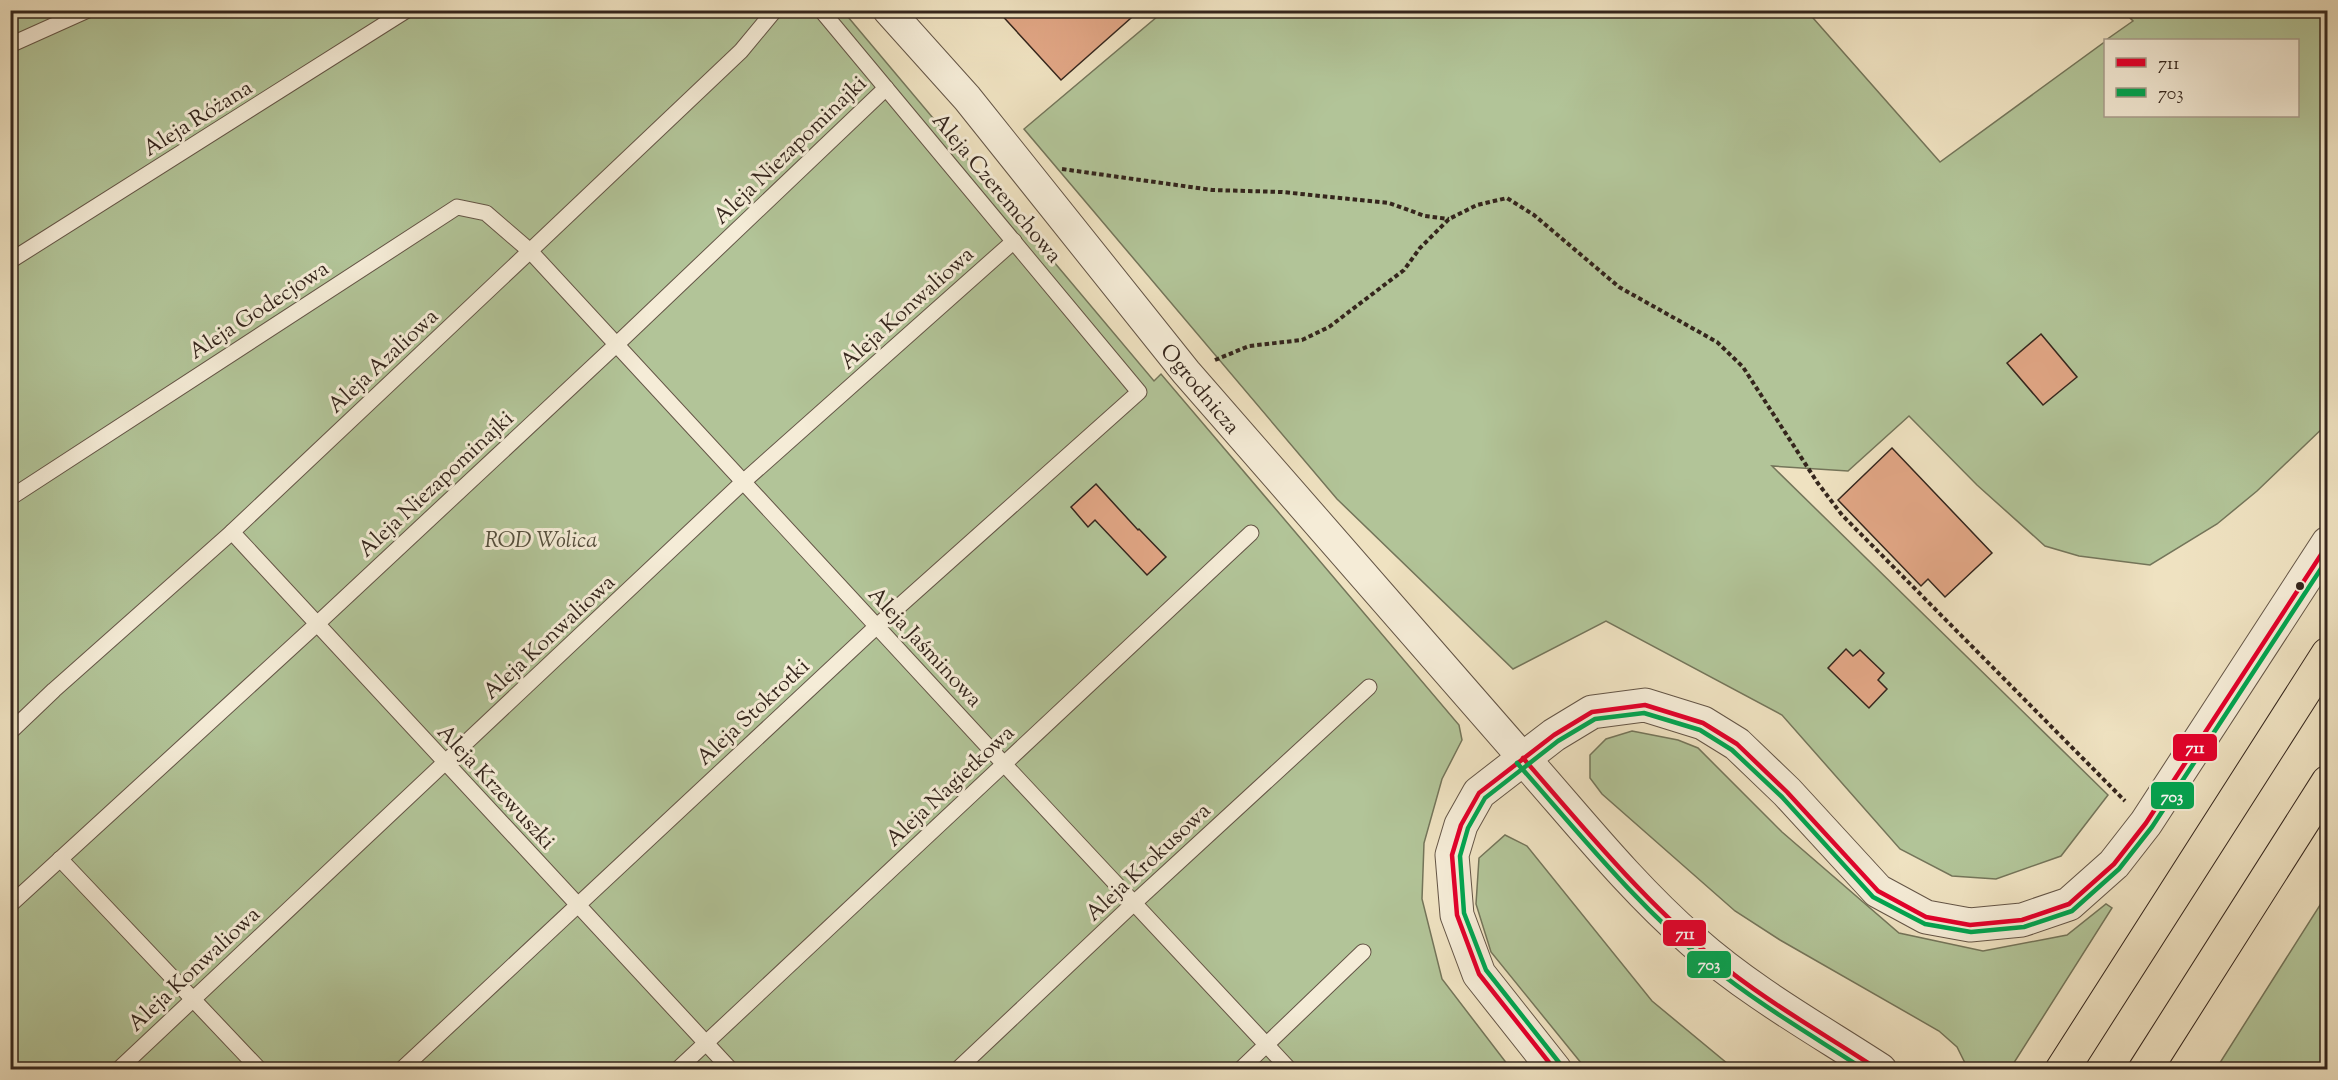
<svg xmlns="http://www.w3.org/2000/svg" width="2338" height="1080" font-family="'Sorts Mill Goudy',serif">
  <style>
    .green { fill: #b2c498; stroke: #74755a; stroke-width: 1.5 }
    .building { fill: #e1a685; stroke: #35261d; stroke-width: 1.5 }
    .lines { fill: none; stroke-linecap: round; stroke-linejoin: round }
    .service-casing { stroke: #645546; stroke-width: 17 }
    .minor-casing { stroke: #645546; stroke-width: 32 }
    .tertiary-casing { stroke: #645546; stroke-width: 35 }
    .motorway-casing { stroke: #35261d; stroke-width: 35 }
    .path { stroke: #35261d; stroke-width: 4; stroke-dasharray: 4.5 3; stroke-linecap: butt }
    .service { stroke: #f5ecd7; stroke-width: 15 }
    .minor { stroke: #f5ecd7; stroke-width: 30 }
    .tertiary { stroke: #f5ecd7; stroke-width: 33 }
    .motorway { stroke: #efe2c1; stroke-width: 33 }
    .bus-1-casing { stroke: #f5ecd7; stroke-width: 9 }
    .bus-2-casing { stroke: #f5ecd7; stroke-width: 9 }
    .bus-1 { stroke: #e4002b; stroke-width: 4.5 }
    .bus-2 { stroke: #00a651; stroke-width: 4.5 }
    .bus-dot { fill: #35261d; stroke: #f5ecd7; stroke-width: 2 }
    .labels { text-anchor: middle; stroke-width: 6; stroke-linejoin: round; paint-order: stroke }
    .street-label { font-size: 22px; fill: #35261d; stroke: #f5ecd7 }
    .park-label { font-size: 22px; font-style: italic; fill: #544e3c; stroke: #f5ecd7 }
    .line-badge { stroke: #f5ecd7; stroke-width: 2 }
    .badge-label { font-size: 16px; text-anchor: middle; font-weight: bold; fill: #fff }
  </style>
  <rect width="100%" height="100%" fill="#efe2c1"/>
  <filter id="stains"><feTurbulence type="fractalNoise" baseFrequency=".00333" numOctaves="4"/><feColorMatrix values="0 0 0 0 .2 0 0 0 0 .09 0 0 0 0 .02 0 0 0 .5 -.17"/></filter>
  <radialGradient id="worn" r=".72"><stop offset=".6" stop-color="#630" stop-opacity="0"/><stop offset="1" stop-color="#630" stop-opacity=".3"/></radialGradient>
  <g class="green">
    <polygon points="1806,10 1940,162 2106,41 2106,116 2298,116 2298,40 2106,40 2133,21 2123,11 2327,11 2327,424 2257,491 2217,524 2150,565 2079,556 2045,546 1977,485 1909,416 1848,471 1772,466 2108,795 2061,856 1996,879 1952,876 1900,849 1782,715 1606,621 1513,669 1337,499 1024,129 1164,11"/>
    <polygon points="10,11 843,11 1154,381 1161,374 1459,725 1462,740 1442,779 1424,843 1422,899 1442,979 1511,1069 11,1069"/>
    <polygon points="1632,731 1678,740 1698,748 1782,832 1899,933 1983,951 2067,935 2106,904 2112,908 2010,1069 1968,1069 1957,1047 1939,1031 1780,940 1735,911 1602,794 1590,778 1590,755 1606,739"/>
    <polygon points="1505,835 1527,846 1652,1001 1734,1069 1586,1069 1491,952 1476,904 1479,858"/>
    <polygon points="2327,894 2327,1069 2216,1069"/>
  </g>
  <g class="building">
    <polygon points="997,10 1140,10 1061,80"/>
    <polygon points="2041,334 2077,377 2043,405 2007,363"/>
    <polygon points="1892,448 1992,553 1945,597 1928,579 1921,586 1838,500"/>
    <polygon points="1096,484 1138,530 1139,529 1166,557 1147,575 1095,520 1088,527 1071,507"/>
    <polygon points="1846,649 1853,656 1860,650 1884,673 1878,680 1887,689 1869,708 1828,668"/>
  </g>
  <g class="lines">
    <g class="service-casing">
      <g id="service">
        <polyline points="10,45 88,10"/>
        <polyline points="10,261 407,10"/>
        <polyline points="10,498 457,207 486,213 530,251 1004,764 1290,1070"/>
        <polyline points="232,532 731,1070"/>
        <polyline points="10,732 54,690 232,532 530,251 741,51 775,10"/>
        <polyline points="60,859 260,1070"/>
        <polyline points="10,905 317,624 616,345 886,88"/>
        <polyline points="118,1070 743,482 1014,241"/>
        <polyline points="401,1070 877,626 1139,392 821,10"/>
        <polyline points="677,1070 1251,533"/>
        <polyline points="957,1070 1134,903 1369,687"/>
        <polyline points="1240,1070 1363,952"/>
      </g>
    </g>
    <g class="minor-casing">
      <polyline id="minor" points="888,10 967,98 1186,372 1523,758"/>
    </g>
    <g class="tertiary-casing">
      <g id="tertiary">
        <path d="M1523,758c55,62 107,128 170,183 56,50 124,88 187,129"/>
        <polyline points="1555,1070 1479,974 1457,915 1452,855 1461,825 1479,793 1554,735 1592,712 1645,705 1703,723 1737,744 1787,792 1878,891 1926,917 1970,925 2022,920 2069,904 2114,864 2146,823 2328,543"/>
      </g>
    </g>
    <g class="motorway-casing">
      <g id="motorway">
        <polyline points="2062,1070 2328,654"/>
        <polyline points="2145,1070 2328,782"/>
      </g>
    </g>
    <g class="path">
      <polyline points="1062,169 1212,190 1282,192 1389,203 1425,216 1449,219"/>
      <polyline points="1215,360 1249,346 1302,340 1329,327 1404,270 1420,248 1449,219 1477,205 1507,198 1534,215 1619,287 1717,342 1743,367 1817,482 1842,515 2125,801"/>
    </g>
    <use href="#service" class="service"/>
    <use href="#minor" class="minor"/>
    <use href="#tertiary" class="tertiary"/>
    <use href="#motorway" class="motorway"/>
    <g class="bus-1-casing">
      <g id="bus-1">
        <path d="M1523,758c60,69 118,140 189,199 51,43 111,76 167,113"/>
        <polyline points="1555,1070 1479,974 1457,915 1452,855 1461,825 1479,793 1554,735 1592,712 1645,705 1703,723 1737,744 1787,792 1878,891 1926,917 1970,925 2022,920 2069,904 2114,864 2146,823 2328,544"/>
      </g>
    </g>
    <g class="bus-2-casing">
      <g id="bus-2">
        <path d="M1517,763c62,70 120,143 193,202 48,39 103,71 155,105"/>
        <polyline points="1561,1065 1486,970 1464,913 1460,856 1468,828 1485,798 1558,741 1595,719 1644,713 1700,730 1732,750 1782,797 1873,897 1925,924 1971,932 2024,927 2072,911 2119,869 2152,827 2328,558"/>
      </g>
    </g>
    <use href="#bus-1" class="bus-1"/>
    <use href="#bus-2" class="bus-2"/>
  </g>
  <circle class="bus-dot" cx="2300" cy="586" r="5"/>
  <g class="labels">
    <g class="street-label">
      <text transform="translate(197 117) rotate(-32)" y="8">Aleja Różana</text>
      <text transform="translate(789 149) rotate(-44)" y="8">Aleja Niezapominajki</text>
      <text transform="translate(998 187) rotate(50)" y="8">Aleja Czeremchowa</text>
      <text transform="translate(906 307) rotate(-42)" y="8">Aleja Konwaliowa</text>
      <text transform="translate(258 309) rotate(-33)" y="8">Aleja Godecjowa</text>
      <text transform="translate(382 360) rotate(-43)" y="8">Aleja Azaliowa</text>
      <text transform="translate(1201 388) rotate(50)" y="8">Ogrodnicza</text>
      <text transform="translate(435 483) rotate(-43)" y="8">Aleja Niezapominajki</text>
      <text transform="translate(548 636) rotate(-43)" y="8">Aleja Konwaliowa</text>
      <text transform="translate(926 646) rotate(47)" y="8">Aleja Jaśminowa</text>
      <text transform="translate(752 711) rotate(-43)" y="8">Aleja Stokrotki</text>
      <text transform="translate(949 785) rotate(-43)" y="8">Aleja Nagietkowa</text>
      <text transform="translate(497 786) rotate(47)" y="8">Aleja Krzewuszki</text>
      <text transform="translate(1147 861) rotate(-43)" y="8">Aleja Krokusowa</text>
      <text transform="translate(193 968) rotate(-43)" y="8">Aleja Konwaliowa</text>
    </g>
    <g class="park-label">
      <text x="541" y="547">ROD Wolica</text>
    </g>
  </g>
  <g class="line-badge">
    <rect x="2172" y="733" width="46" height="29" rx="6" fill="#e4002b"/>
    <rect x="2150" y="781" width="45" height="29" rx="6" fill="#00a651"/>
    <rect x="1662" y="919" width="45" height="28" rx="6" fill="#e4002b"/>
    <rect x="1686" y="950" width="46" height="29" rx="6" fill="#00a651"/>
  </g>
  <g class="badge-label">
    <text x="2195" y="753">711</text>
    <text x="2172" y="802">703</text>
    <text x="1685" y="939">711</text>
    <text x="1709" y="970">703</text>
  </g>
  <rect width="2338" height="1080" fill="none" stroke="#efe2c1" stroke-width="36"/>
  <rect x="12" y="12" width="2314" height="1056" fill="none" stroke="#35261d" stroke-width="3"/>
  <rect x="18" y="18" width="2302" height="1044" fill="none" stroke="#35261d" stroke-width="1.5"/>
  <rect x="2104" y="39" width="195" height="78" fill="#f5ecd7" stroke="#a89d8d" stroke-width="1.5"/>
  <rect x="2116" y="58" width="30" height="9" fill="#e4002b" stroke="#a89d8d" stroke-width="1.5"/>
  <text x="2158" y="69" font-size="18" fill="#35261d">711</text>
  <rect x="2116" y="88" width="30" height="9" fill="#00a651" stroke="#a89d8d" stroke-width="1.5"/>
  <text x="2158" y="99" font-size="18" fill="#35261d">703</text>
  <rect width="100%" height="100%" filter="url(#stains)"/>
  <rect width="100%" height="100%" fill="url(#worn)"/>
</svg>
